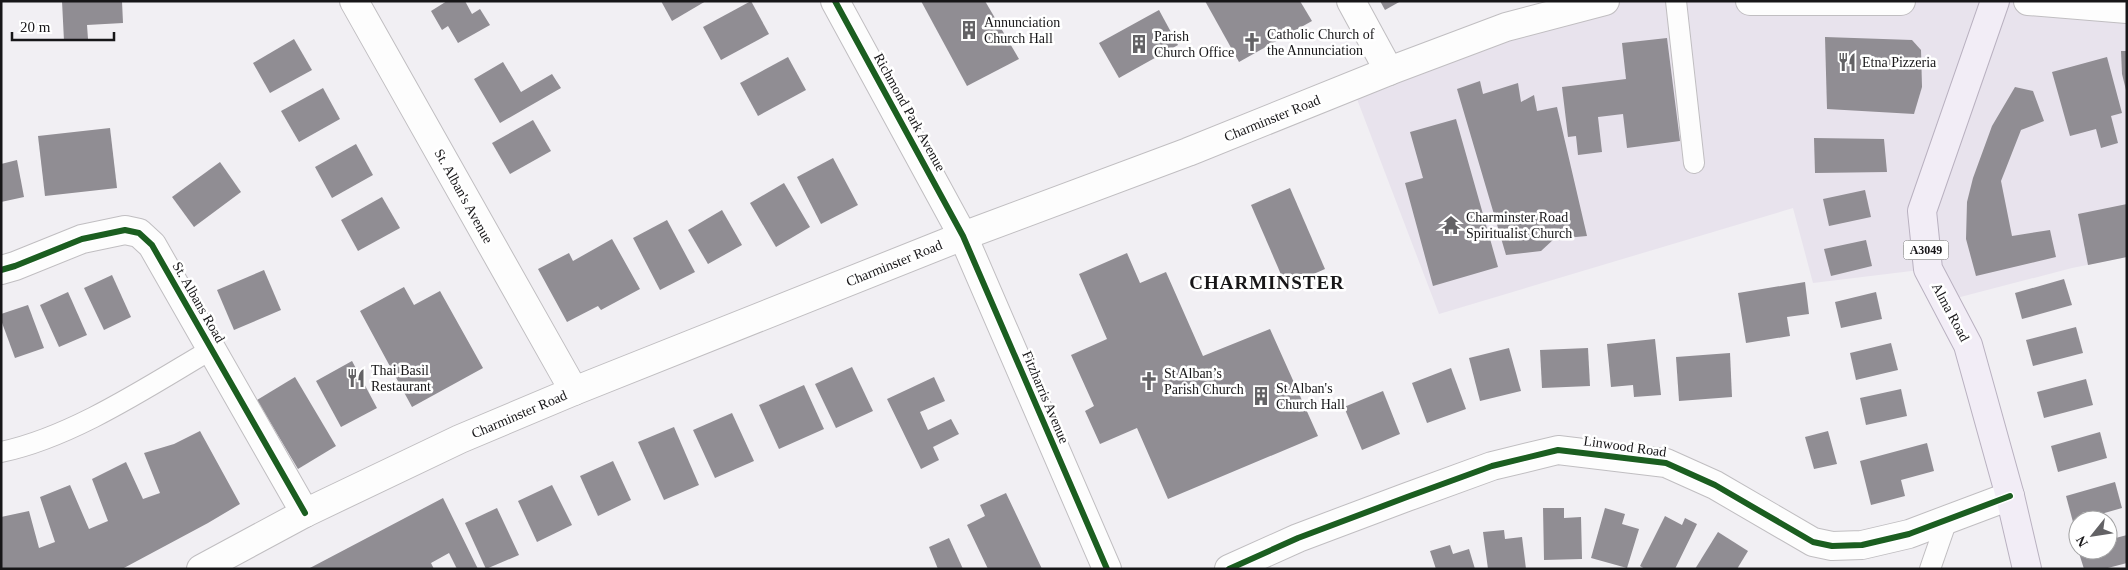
<svg xmlns="http://www.w3.org/2000/svg" width="2128" height="570" font-family="Georgia,serif">
  <style>
    .built { fill: #e8e3ed }
    .building { fill: #908d93 }
    .lines { fill: none; stroke-linecap: round; stroke-linejoin: round }
    .lane-casing { stroke: #c0bec1; stroke-width: 22 }
    .street-casing { stroke: #c0bec1; stroke-width: 30 }
    .secondary-casing { stroke: #c0bec1; stroke-width: 30 }
    .primary-casing { stroke: #b9b1c0; stroke-width: 30 }
    .lane { stroke: #fdfdfd; stroke-width: 20 }
    .street { stroke: #fdfdfd; stroke-width: 28 }
    .secondary { stroke: #fdfdfd; stroke-width: 28 }
    .primary { stroke: #f2edf6; stroke-width: 28 }
    .cycleway-casing { stroke: #fff; stroke-width: 9 }
    .cycleway { stroke: #1b5e20; stroke-width: 6 }
    .labels { text-anchor: middle; stroke-width: 5; stroke-linejoin: round; paint-order: stroke }
    .shield { fill: #fff; stroke: #5d5c5d; stroke-width: 1 }
    .shield-label { font-size: 12px; font-weight: bold; fill: #171618 }
    .poi-label { font-size: 14px; fill: #171618; stroke: #fff; text-anchor: start }
    .street-label { font-size: 14px; fill: #171618; stroke: #fff }
    .district-label { font-size: 19px; font-weight: bold; letter-spacing: 1px; fill: #171618; stroke: #fff }
  </style>
  <rect width="100%" height="100%" fill="#f1eff3"/>
  <polygon class="built" points="1605,1 2127,1 2127,257 2072,268 1945,301 1928,269 1813,283 1793,208 1439,314 1352,86"/>
  <g class="building">
    <polygon points="62,1 122,1 123,23 87,25 88,39 64,41"/>
    <polygon points="447,1 465,1 472,14 480,9 490,25 458,43 448,26 442,30 431,11"/>
    <polygon points="661,1 706,1 672,21"/>
    <polygon points="751,1 769,34 721,60 703,27"/>
    <polygon points="921,1 985,1 1019,59 967,86"/>
    <polygon points="1205,1 1300,1 1312,21 1239,62"/>
    <polygon points="1380,1 1401,1 1385,10"/>
    <polygon points="1159,10 1178,45 1119,78 1099,43"/>
    <polygon points="1825,37 1912,40 1921,50 1922,87 1914,114 1827,109"/>
    <polygon points="1667,38 1680,141 1627,148 1623,114 1598,117 1602,152 1578,155 1576,136 1568,137 1562,87 1626,79 1622,43"/>
    <polygon points="294,39 312,70 270,93 253,63"/>
    <polygon points="2121,51 2127,51 2126,90 2122,74"/>
    <polygon points="788,57 806,90 758,116 740,83"/>
    <polygon points="2107,57 2122,113 2111,116 2118,143 2101,148 2096,129 2070,136 2052,72"/>
    <polygon points="503,62 521,92 552,74 561,88 500,123 474,79"/>
    <polygon points="1480,81 1483,94 1518,83 1521,102 1534,95 1537,111 1557,107 1587,236 1554,239 1541,251 1506,255 1457,89"/>
    <polygon points="2015,87 2033,91 2044,121 2021,130 2001,181 2012,236 2050,230 2056,257 1976,276 1966,239 1967,202 1973,178 1992,126"/>
    <polygon points="323,88 340,119 299,142 281,111"/>
    <polygon points="1456,119 1498,267 1433,286 1405,183 1423,178 1410,132"/>
    <polygon points="533,120 551,151 510,174 492,143"/>
    <polygon points="110,128 117,188 45,196 38,136"/>
    <polygon points="1814,138 1884,139 1887,172 1815,173"/>
    <polygon points="356,144 373,175 332,198 315,167"/>
    <polygon points="833,158 858,205 821,224 797,177"/>
    <polygon points="17,160 24,197 1,202 1,164"/>
    <polygon points="220,162 241,192 194,227 172,197"/>
    <polygon points="784,183 810,227 776,247 750,203"/>
    <polygon points="1290,188 1325,269 1286,286 1251,205"/>
    <polygon points="1865,190 1871,217 1829,226 1823,199"/>
    <polygon points="382,197 400,228 358,251 341,220"/>
    <polygon points="2127,204 2127,257 2088,265 2078,214"/>
    <polygon points="722,210 742,245 708,264 688,230"/>
    <polygon points="667,220 695,272 660,290 633,238"/>
    <polygon points="612,239 640,289 601,310 598,306 567,322 538,269 569,253 573,261"/>
    <polygon points="1866,240 1872,266 1831,276 1824,249"/>
    <polygon points="1127,253 1140,283 1166,272 1203,356 1270,329 1318,436 1168,499 1137,428 1100,444 1085,411 1094,406 1071,355 1107,339 1079,274"/>
    <polygon points="264,270 281,310 234,330 217,290"/>
    <polygon points="112,275 131,317 104,330 84,288"/>
    <polygon points="2064,279 2072,305 2022,319 2015,293"/>
    <polygon points="1805,282 1809,314 1787,317 1790,336 1746,343 1738,293"/>
    <polygon points="404,287 414,305 440,291 483,368 412,407 360,311"/>
    <polygon points="68,292 87,335 59,347 40,305"/>
    <polygon points="1876,292 1882,319 1841,328 1835,302"/>
    <polygon points="28,305 44,348 15,358 1,320 1,314"/>
    <polygon points="2076,327 2083,353 2033,366 2026,340"/>
    <polygon points="1655,339 1661,395 1634,397 1633,385 1611,387 1607,344"/>
    <polygon points="1891,343 1898,370 1856,380 1850,353"/>
    <polygon points="1509,348 1521,391 1480,401 1469,358"/>
    <polygon points="1588,348 1590,386 1542,388 1540,350"/>
    <polygon points="1730,353 1732,397 1679,401 1676,357"/>
    <polygon points="352,361 377,408 341,427 316,381"/>
    <polygon points="852,367 873,411 836,428 815,384"/>
    <polygon points="1451,368 1466,409 1427,423 1412,383"/>
    <polygon points="295,377 336,446 298,469 257,400"/>
    <polygon points="934,377 945,401 920,412 928,430 951,419 959,434 933,447 939,460 921,469 887,399"/>
    <polygon points="2086,379 2093,405 2044,418 2037,392"/>
    <polygon points="804,385 824,429 779,449 759,405"/>
    <polygon points="1901,389 1907,416 1866,425 1860,398"/>
    <polygon points="1383,391 1400,434 1362,450 1344,407"/>
    <polygon points="732,413 754,461 715,478 693,430"/>
    <polygon points="674,427 699,485 664,500 638,442"/>
    <polygon points="200,431 240,504 208,523 122,569 1,569 1,517 29,511 39,548 55,542 40,497 70,485 89,529 108,521 92,479 126,462 143,499 160,493 144,453 174,444"/>
    <polygon points="1828,431 1837,464 1814,469 1805,437"/>
    <polygon points="2100,432 2107,458 2058,472 2051,446"/>
    <polygon points="1927,443 1934,471 1901,480 1905,496 1871,505 1860,461"/>
    <polygon points="613,461 631,500 598,516 580,476"/>
    <polygon points="2115,482 2122,508 2073,522 2066,496"/>
    <polygon points="552,485 572,525 537,542 518,501"/>
    <polygon points="1006,493 1042,569 988,569 967,525 985,516 980,505"/>
    <polygon points="443,498 478,569 457,569 449,553 431,563 434,569 308,569"/>
    <polygon points="497,508 519,555 486,569 465,523"/>
    <polygon points="1543,508 1564,508 1564,518 1581,517 1582,559 1544,560"/>
    <polygon points="1605,508 1625,514 1622,524 1639,529 1627,568 1591,558"/>
    <polygon points="1665,516 1682,525 1685,518 1697,524 1675,569 1645,569 1640,566"/>
    <polygon points="1504,530 1505,539 1522,537 1526,569 1488,569 1483,532"/>
    <polygon points="1718,532 1748,551 1737,569 1695,569"/>
    <polygon points="2127,535 2127,563 2104,569 2084,569 2078,550 2108,550 2108,540"/>
    <polygon points="949,538 963,569 938,569 929,547"/>
    <polygon points="1450,545 1453,554 1469,549 1475,569 1436,569 1430,551"/>
  </g>
  <g class="lines">
    <g class="lane-casing">
      <g id="lane">
        <polyline points="1676,1 1694,163"/>
        <path d="M1,452c72,-15 148,-66 211,-103"/>
        <polyline points="1930,569 1947,520"/>
      </g>
    </g>
    <g class="street-casing">
      <g id="street">
        <polyline points="354,1 574,391"/>
        <polyline points="835,1 963,236 1107,569"/>
        <polyline points="1351,1 1389,71"/>
        <polyline points="1,270 15,266 82,239 125,230 139,233 152,245 305,513"/>
        <polyline points="1229,569 1298,538 1407,497 1492,466 1558,450 1666,463 1715,485 1813,542 1832,546 1862,545 1909,534 2010,496"/>
      </g>
    </g>
    <g class="secondary-casing">
      <g id="secondary">
        <polyline points="1750,1 1901,1"/>
        <polyline points="2028,1 2127,9"/>
        <polyline points="201,569 305,513 460,439 574,391 963,236 1188,152 1389,71 1506,27 1605,1"/>
      </g>
    </g>
    <g class="primary-casing">
      <polyline id="primary" points="1995,1 1922,211 1928,269 1968,345 2010,496 2027,569"/>
    </g>
    <use href="#lane" class="lane"/>
    <use href="#street" class="street"/>
    <use href="#secondary" class="secondary"/>
    <use href="#primary" class="primary"/>
    <g class="cycleway-casing">
      <g id="cycleway">
        <polyline points="835,1 963,236 1107,569"/>
        <polyline points="1,270 15,266 82,239 125,230 139,233 152,245 305,513"/>
        <polyline points="1229,569 1298,538 1407,497 1492,466 1558,450 1666,463 1715,485 1813,542 1832,546 1862,545 1909,534 2010,496"/>
      </g>
    </g>
    <use href="#cycleway" class="cycleway"/>
  </g>
  <defs>
    <g id="building-bare" transform="scale(1.5)"><path d="M-4-6H4V6H1V3H-1V6H-4ZM-2.5-4.3h1.7v1.8h-1.7ZM.8-4.3h1.7v1.8H.8ZM-2.5-1h1.7V.8h-1.7ZM.8-1h1.7V.8H.8Z" fill="#636265" stroke="#fff" stroke-width="2.5" paint-order="stroke"/></g>
    <g id="church-bare" transform="scale(1.5)"><path d="M-1.2-6h2.4v3.5h3.3v2.4h-3.3V6h-2.4V-.1h-3.3v-2.4h3.3Z" fill="#636265" stroke="#fff" stroke-width="2.5" paint-order="stroke"/></g>
    <g id="restaurant-bare" transform="scale(1.5)"><path d="M-5-6h1v4h1v-4h1v4h1v-4h1v5L-1.5 .5V6h-2V.5L-5-1ZM5-6V6H3V1.5H1.5Q1.5-4 5-6Z" fill="#636265" stroke="#fff" stroke-width="2.5" paint-order="stroke"/></g>
    <g id="temple-bare" transform="scale(1.5)"><path d="M0-6L5-2H3V0L6.5 2.5H4V6H1.5V3h-3V6H-4V2.5H-6.5L-3 0V-2H-5Z" fill="#636265" stroke="#fff" stroke-width="2.5" paint-order="stroke"/></g>
  </defs>
  <g fill-rule="evenodd">
    <use href="#building-bare" x="969" y="30"/>
    <use href="#church-bare" x="1252" y="42"/>
    <use href="#building-bare" x="1139" y="44"/>
    <use href="#restaurant-bare" x="1847" y="62"/>
    <use href="#temple-bare" x="1451" y="225"/>
    <use href="#restaurant-bare" x="356" y="378"/>
    <use href="#church-bare" x="1149" y="381"/>
    <use href="#building-bare" x="1261" y="396"/>
  </g>
  <g class="labels">
    <rect class="shield" x="1903.5" y="240.5" width="45" height="19" rx="4"/>
    <g class="shield-label">
      <text x="1926" y="254">A3049</text>
    </g>
    <g class="poi-label">
      <text x="984" y="27">Annunciation<tspan x="984" dy="16">Church Hall</tspan></text>
      <text x="1267" y="39">Catholic Church of<tspan x="1267" dy="16">the Annunciation</tspan></text>
      <text x="1154" y="41">Parish<tspan x="1154" dy="16">Church Office</tspan></text>
      <text x="1862" y="67">Etna Pizzeria</text>
      <text x="1466" y="222">Charminster Road<tspan x="1466" dy="16">Spiritualist Church</tspan></text>
      <text x="371" y="375">Thai Basil<tspan x="371" dy="16">Restaurant</tspan></text>
      <text x="1164" y="378">St Alban’s<tspan x="1164" dy="16">Parish Church</tspan></text>
      <text x="1276" y="393">St Alban's<tspan x="1276" dy="16">Church Hall</tspan></text>
    </g>
    <g class="street-label">
      <text transform="translate(910 112) rotate(61)" y="5">Richmond Park Avenue</text>
      <text transform="translate(1272 118) rotate(-22)" y="5">Charminster Road</text>
      <text transform="translate(464 196) rotate(61)" y="5">St. Alban's Avenue</text>
      <text transform="translate(894 263) rotate(-22)" y="5">Charminster Road</text>
      <text transform="translate(199 302) rotate(60)" y="5">St. Albans Road</text>
      <text transform="translate(1951 312) rotate(62)" y="5">Alma Road</text>
      <text transform="translate(1046 397) rotate(67)" y="5">Fitzharris Avenue</text>
      <text transform="translate(519 414) rotate(-23)" y="5">Charminster Road</text>
      <text transform="translate(1625 446) rotate(8)" y="5">Linwood Road</text>
    </g>
    <g class="district-label">
      <text x="1267" y="289">CHARMINSTER</text>
    </g>
  </g>
  <rect width="2128" height="570" fill="none" stroke="#171618" stroke-width="5"/>
  <g transform="translate(2093 535) rotate(240)"><circle r="24" fill="#ffffff" stroke="#a2a2a3"/>
  <path d="M0-4L9 19L0 12L-9 19Z" fill="#636265"/>
  <text y="-8" font-size="14" font-weight="bold" text-anchor="middle" fill="#171618">N</text>
  </g>
  <path d="M12 32v8h102v-8" fill="none" stroke="#171618" stroke-width="2.5"/>
  <text x="20" y="32" font-size="15" fill="#171618" stroke="#ffffff" stroke-width="4" paint-order="stroke">20 m</text>
</svg>
